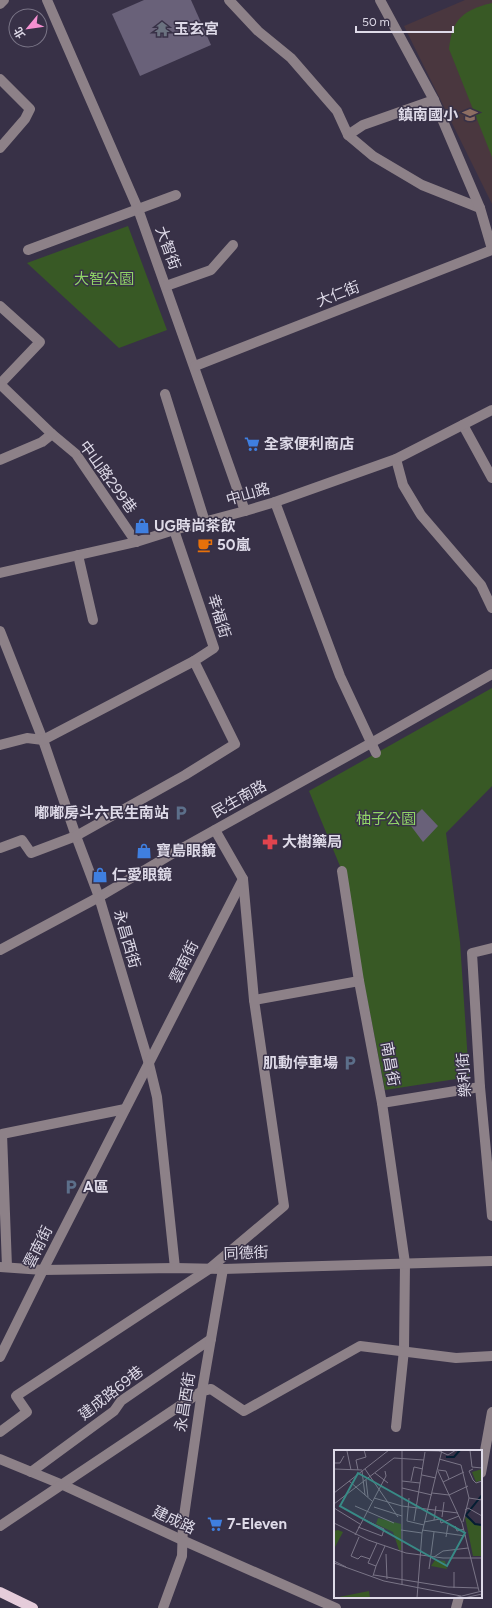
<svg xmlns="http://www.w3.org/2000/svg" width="492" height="1608" font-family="Figtree,'Noto Sans TC',sans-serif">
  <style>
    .commercial { fill: #4a373f }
    .green { fill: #385925 }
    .building { fill: #696179 }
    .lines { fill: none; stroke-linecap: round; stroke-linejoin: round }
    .minor { stroke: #8d8188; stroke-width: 10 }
    .major { stroke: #e5ccda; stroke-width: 10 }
    .labels { text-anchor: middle; stroke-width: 3; stroke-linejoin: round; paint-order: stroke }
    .poi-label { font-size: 15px; font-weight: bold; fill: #dedae8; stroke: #383147; text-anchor: start }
    .street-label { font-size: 15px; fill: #dedae8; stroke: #383147 }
    .park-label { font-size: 15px; fill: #90d467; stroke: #383147 }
    .inset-river { fill: none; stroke: #041d32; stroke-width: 2 }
    .inset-road { fill: none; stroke: #7a7587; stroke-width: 1 }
    .view { fill: #388a86; fill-opacity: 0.15; stroke: #388a86; stroke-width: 2 }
    .inset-edge { fill: none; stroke: #dedae8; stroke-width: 2 }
  </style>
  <rect width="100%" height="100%" fill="#383147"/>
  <polygon class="commercial" points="465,0 492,0 492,204 404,26"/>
  <g class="green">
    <path d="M492,3v154l-43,-108c3,-30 14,-39 43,-46z"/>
    <polygon points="128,226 167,330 119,348 27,263"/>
    <polygon points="492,688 492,786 446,833 460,942 469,1077 385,1090 342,871 309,791"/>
  </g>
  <g class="building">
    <polygon points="144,0 191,0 211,45 140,76 112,14"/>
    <polygon points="422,809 438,826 423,842 408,822"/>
  </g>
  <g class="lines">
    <g class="minor">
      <polyline points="47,0 138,209 245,511"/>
      <polyline points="229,0 258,31 291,58 337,111 348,135 373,156 422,185 480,208"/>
      <polyline points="380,0 434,100 480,208 492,249"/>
      <polyline points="0,4 4,0"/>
      <polyline points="0,79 30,109 25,119 0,148"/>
      <polyline points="348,135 363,125 434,100"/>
      <polyline points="28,250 176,195"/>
      <polyline points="166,286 211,270 233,245"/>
      <polyline points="0,306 40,342 0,384"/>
      <polyline points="195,366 492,250"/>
      <polyline points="0,384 52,434 76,454 136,542"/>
      <polyline points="165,394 205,522"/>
      <polyline points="463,425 492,478"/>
      <polyline points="396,459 403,485 421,515 481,585 492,608"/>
      <polyline points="0,460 42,442 52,434"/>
      <polyline points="275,502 340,676 376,753"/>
      <polyline points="78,555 93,620"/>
      <polyline points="0,573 136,542 174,530 245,511 275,502 396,459 492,410"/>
      <polyline points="0,631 43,740 76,836 99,897 149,1064 157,1097 175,1268"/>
      <polyline points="0,745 27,738 43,740 194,661"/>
      <polyline points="0,848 22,840 31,853 76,836 185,775 235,744 194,661 214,648 174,530"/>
      <polyline points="342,871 359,981 382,1103 405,1263 404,1350 396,1427"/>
      <polyline points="492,948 472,953 480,1087 492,1216"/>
      <polyline points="0,950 99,897 177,851 371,743 492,674"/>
      <polyline points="254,1000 359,981"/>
      <polyline points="382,1103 480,1087"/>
      <polyline points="0,1267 43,1270 175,1268 223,1269 492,1261"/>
      <polyline points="7,1267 2,1134 125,1109"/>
      <polyline points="0,1357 43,1270 243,879"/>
      <polyline points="0,1432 27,1412 16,1396 209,1269 284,1206 254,1000 243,879 215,830"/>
      <polyline points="0,1459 63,1485 182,1540 336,1608"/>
      <polyline points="31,1472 114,1411 121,1401 211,1339"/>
      <polyline points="481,1473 492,1412"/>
      <polyline points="0,1526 202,1391 211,1389 244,1411 360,1346 456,1358 492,1356"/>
      <polyline points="163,1608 182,1556 183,1523 202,1391 223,1269"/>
      <polyline points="456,1608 459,1597"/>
    </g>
    <polyline class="major" points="0,1592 33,1608"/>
  </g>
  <defs>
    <g id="temple-bare" transform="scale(1.2)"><path d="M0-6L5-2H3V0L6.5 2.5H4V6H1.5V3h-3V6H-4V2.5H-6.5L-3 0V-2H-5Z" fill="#6b7280" stroke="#383147" stroke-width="2.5" paint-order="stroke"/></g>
    <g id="school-bare" transform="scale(1.2)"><path d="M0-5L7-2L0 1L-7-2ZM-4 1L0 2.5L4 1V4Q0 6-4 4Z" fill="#8d6e63" stroke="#383147" stroke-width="2.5" paint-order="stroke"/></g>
    <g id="supermarket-bare" transform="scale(1.2)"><path d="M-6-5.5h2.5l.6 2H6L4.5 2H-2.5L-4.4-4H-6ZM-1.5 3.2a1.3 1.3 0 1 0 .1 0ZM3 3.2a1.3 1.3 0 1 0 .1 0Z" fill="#3f7fe0" stroke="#383147" stroke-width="2.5" paint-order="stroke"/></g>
    <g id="shop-bare" transform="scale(1.2)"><path d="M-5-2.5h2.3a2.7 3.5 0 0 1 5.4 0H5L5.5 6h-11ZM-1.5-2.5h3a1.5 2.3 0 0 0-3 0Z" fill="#3f7fe0" stroke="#383147" stroke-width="2.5" paint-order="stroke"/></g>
    <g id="cafe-bare" transform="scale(1.2)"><path d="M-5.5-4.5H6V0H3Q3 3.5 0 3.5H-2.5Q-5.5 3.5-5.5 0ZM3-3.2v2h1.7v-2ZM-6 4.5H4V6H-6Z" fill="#e8710a" stroke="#383147" stroke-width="2.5" paint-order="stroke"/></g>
    <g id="parking-bare" transform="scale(1.2)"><path d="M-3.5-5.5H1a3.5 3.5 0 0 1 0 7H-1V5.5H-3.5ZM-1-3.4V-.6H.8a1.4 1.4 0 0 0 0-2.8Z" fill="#5c6f8a" stroke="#383147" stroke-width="2.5" paint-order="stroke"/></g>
    <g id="pharmacy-bare" transform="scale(1.2)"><path d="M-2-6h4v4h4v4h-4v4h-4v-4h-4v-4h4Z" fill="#e0444e" stroke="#383147" stroke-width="2.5" paint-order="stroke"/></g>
  </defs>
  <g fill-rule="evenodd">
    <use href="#temple-bare" x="162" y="29"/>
    <use href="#school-bare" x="470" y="115"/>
    <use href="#supermarket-bare" x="252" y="444"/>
    <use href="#shop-bare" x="142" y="526"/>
    <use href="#cafe-bare" x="205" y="545"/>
    <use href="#parking-bare" x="181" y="813"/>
    <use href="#pharmacy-bare" x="270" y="842"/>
    <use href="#shop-bare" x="144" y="851"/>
    <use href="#shop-bare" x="100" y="875"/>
    <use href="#parking-bare" x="350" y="1063"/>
    <use href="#parking-bare" x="71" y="1187"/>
    <use href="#supermarket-bare" x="215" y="1524"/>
  </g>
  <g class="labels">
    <g class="poi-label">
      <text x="174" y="34">玉玄宮</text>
      <text x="458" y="120" text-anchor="end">鎮南國小</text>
      <text x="264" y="449">全家便利商店</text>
      <text x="154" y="531">UG時尚茶飲</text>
      <text x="217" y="550">50嵐</text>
      <text x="169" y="818" text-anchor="end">嘟嘟房斗六民生南站</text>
      <text x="282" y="847">大樹藥局</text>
      <text x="156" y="856">寶島眼鏡</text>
      <text x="112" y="880">仁愛眼鏡</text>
      <text x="338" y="1068" text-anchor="end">肌動停車場</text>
      <text x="83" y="1192">A區</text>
      <text x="227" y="1529">7-Eleven</text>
    </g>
    <g class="street-label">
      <text transform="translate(168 248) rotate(70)" y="5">大智街</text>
      <text transform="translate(338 294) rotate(-21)" y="5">大仁街</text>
      <text transform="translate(108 477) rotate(54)" y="5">中山路299巷</text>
      <text transform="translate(248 494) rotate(-16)" y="5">中山路</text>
      <text transform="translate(219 616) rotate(73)" y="5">幸福街</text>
      <text transform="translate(239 799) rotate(-29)" y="5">民生南路</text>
      <text transform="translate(127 939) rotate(74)" y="5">永昌西街</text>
      <text transform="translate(184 962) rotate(-63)" y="5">雲南街</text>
      <text transform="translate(390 1064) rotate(80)" y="5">南昌街</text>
      <text transform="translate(464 1075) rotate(-94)" y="5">樂利街</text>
      <text transform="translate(38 1247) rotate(-63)" y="5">雲南街</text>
      <text transform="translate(246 1253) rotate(-2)" y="5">同德街</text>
      <text transform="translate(111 1393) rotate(-38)" y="5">建成路69巷</text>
      <text transform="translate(185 1402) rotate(-81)" y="5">永昌西街</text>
      <text transform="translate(174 1520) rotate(25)" y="5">建成路</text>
    </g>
    <g class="park-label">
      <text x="104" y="284">大智公園</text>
      <text x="386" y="824">柚子公園</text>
    </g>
  </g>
  <g transform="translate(334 1450)">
    <rect width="148" height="148" fill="#383147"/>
    <path d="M148,19v11l-6,2 -4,-10zM131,67l17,10v29h-9zM44,68l23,6v26h-2l-6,-18 -17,-8zM4,80l5,2 -8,15 -1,-16zM101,110l10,1 2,8 -16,-3zM35,141l1,7h-36z" fill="#385925"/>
    <path class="inset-river" d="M112,7h8l6,-7M148,45l-16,20 9,9 7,1"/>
    <path class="inset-road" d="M69,0l36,1 9,4 8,-5M136,0l2,17 10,1M13,1l4,19M105,9l22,6 8,33 -6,24M0,13h6l4,-7M0,19l28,1M31,19l33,48M139,19l-4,2 4,9 3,3 6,-2M24,20l-2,-10 10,-3 -2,-7M104,20l8,1 3,8M28,21l3,24M104,21l24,52 17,68M41,23l13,10M88,25l14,3M32,30l2,17M15,31l23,20M68,31l18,2M77,31l3,-14 9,2M109,32l21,-10M68,38l30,7M0,43l55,-43M98,43l17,2 19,-9M40,48l28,8 56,7M75,48l-2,23 17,4M135,48l13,2M0,54l60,-46 30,2M21,56l39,17M40,57l28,9M0,58l26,16M131,60l3,-2 14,8M108,67l2,-15M100,70l2,-14M80,71l11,-69M90,72l16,-3 1,4 18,-7M0,73l34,17 38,13 37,5h39M121,76l2,5 7,-2M24,77l24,9 2,-7 -21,-10M67,80l21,3M88,80l44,6M21,85l31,-59 -1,-5M25,87l-8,19 7,3 3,-3 9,3M112,87l2,-12M52,104l1,25M100,107l9,-6 25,-3M0,111l12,6M0,113l50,18 77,15M42,116l9,-20M95,119l5,-37M40,125l74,12 30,1M39,126l3,-10 -8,-3 9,-20M68,135v-135M120,138v-16M83,148l5,-65 20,-83M120,148l28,-7M130,148l18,-4"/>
    <path class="view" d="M24,23l107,60 -18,33 -107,-60z"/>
    <rect width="148" height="148" class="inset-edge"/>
  </g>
  <g transform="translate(28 28) rotate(241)"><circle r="19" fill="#383147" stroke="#7a7587"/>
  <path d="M0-3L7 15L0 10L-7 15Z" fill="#f590d1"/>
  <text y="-6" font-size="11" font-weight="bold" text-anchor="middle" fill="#dedae8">北</text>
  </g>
  <path d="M356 26v6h97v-6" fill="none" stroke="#dedae8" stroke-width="2"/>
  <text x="362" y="26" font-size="12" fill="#dedae8" stroke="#383147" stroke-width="3" paint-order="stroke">50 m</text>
</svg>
